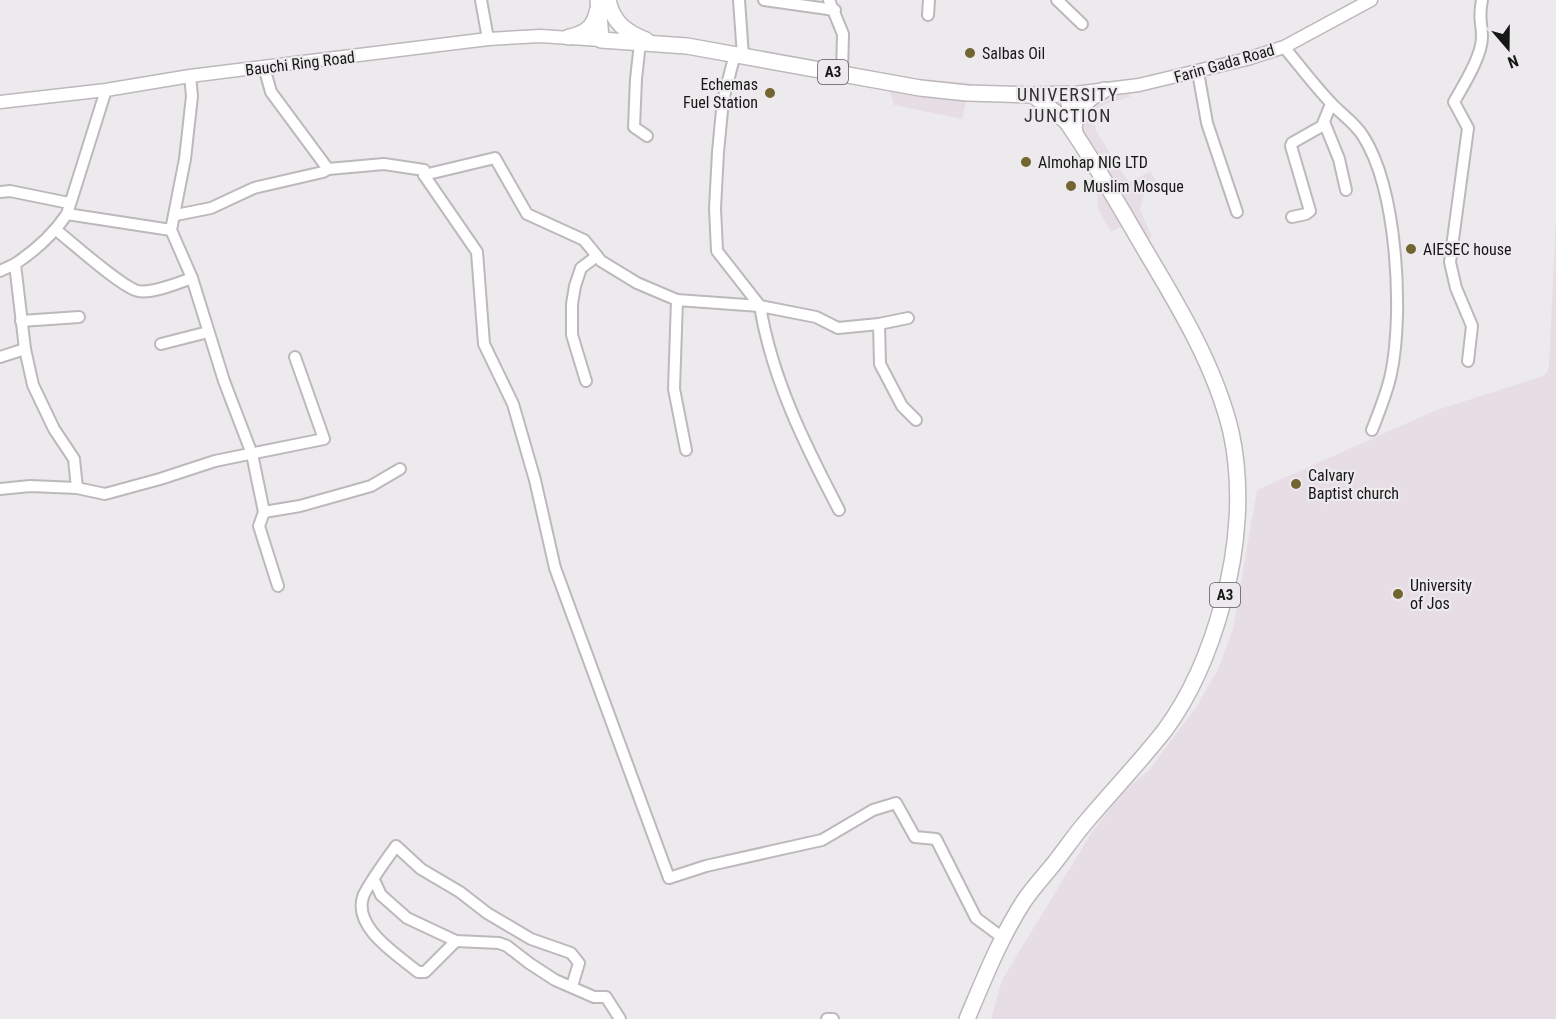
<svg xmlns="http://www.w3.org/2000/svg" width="1556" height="1019" font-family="'Roboto Condensed',sans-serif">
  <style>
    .built { fill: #e7dde5 }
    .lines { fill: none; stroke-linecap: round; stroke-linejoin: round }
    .minor-casing { stroke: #bcb8bc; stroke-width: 14 }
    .major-casing { stroke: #bcb8bc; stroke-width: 15 }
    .highway-casing { stroke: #bcb8bc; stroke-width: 18 }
    .minor { stroke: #fff; stroke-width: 10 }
    .major { stroke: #fff; stroke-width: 12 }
    .highway { stroke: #fff; stroke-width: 15 }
    .poi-dot { fill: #736532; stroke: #edeaed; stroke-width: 2 }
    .labels { text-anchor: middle; stroke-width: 4.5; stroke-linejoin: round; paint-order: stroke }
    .shield { fill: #edeaed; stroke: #585658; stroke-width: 1.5 }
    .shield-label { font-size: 15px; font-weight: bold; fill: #181718 }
    .poi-label { font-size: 16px; fill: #181718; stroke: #edeaed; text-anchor: start }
    .street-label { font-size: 16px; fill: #181718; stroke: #edeaed }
    .neighbourhood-label { font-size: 18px; letter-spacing: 1.5px; fill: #343134; stroke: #edeaed }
  </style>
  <rect width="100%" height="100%" fill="#edeaed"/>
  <g class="built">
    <polygon points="886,76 971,83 962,119 894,105"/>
    <polygon points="1129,90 1130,97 1103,105 1092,114 1096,131 1129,183 1150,171 1159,186 1144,195 1140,210 1152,237 1138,245 1126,224 1111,232 1098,209 1096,179 1065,134 1053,121 1101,94"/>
    <polygon points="1556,218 1556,1019 991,1019 1002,980 1092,832 1125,790 1149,770 1197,706 1219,667 1233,629 1257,490 1434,411 1543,376 1548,371 1549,364"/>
  </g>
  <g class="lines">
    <g class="minor-casing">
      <g id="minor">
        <polyline points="481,0 488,39"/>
        <polyline points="739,0 743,56"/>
        <polyline points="764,0 835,10"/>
        <polyline points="829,0 843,34 842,74"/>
        <polyline points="1057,0 1082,24"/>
        <polyline points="928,15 929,0"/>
        <polyline points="640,43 636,79 634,127 647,136"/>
        <path d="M1284,47c15,18 30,38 47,56 10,11 24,20 32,33 34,53 41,176 28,238 -4,19 -12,38 -19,56"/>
        <polyline points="264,67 271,92 328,169 384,164 424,170 424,175 477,252 484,344 513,404 535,480 555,568 669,878 706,866 822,840 873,810 896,803 915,837 936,839 976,918 1003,938"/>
        <polyline points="1198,72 1207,123 1237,212"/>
        <polyline points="190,76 192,96 185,159 171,230 192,278 224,381 252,454 264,512 259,526 278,586"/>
        <polyline points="1324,122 1339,159 1346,190"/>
        <polyline points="424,175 495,158 527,214 584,240 597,256"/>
        <polyline points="0,192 10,191 69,203"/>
        <polyline points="67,214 171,230"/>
        <polyline points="176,215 211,208 254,188 323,172 328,169"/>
        <polyline points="1292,217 1306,214 1310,211 1291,146 1292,143 1322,126 1331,104"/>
        <path d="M56,230c17,13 65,57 82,61 14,3 40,-8 54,-13"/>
        <polyline points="0,271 15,264"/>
        <polyline points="21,321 79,317"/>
        <polyline points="879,324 880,364 902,406 916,420"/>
        <polyline points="161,344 208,332"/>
        <polyline points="0,357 25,349"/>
        <path d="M1468,361l4,-35 -16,-38 -6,-26 18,-134 -14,-26c9,-16 28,-46 28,-65 0,-16 -4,-18 0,-37"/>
        <polyline points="586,381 572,335 572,304 575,286 581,268 597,256 601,261 637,283 677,300"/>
        <polyline points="686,450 674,389 677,300 760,306 717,251 715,208 718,152 723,100 735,54"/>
        <path d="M77,488l-3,-29 -20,-30 -21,-44 -8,-36 -10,-85c21,-14 38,-29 52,-50l39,-124"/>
        <polyline points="0,489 30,486 77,488 105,494 160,479 215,461 324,439 295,357"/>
        <path d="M839,510c-34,-65 -67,-131 -79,-204l56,11 22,11 41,-4 29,-6"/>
        <polyline points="264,512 300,506 371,486 400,469"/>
        <polyline points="374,880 381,895 407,918 456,941 499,943 507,946 529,963 555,980 594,997 606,997 620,1019"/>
        <path d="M456,941l-31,31h-7c-20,-17 -65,-44 -55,-75 3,-10 26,-41 33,-51l25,23 39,23 27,21 44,26 40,14 8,10 -7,23"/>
        <polyline points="827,1019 833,1019"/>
      </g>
    </g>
    <g class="major-casing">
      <g id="major">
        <polyline points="1067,94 1139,85 1247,59 1284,47 1371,0"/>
        <polyline points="0,102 106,90 190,76 488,39 540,36 601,40"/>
      </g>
    </g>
    <g class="highway-casing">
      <g id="highway">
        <polyline points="598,0 601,40 687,46 920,88 967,93 1033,95 1067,94 1075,132"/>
        <path d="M608,0c5,23 18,32 38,40"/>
        <path d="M569,37c15,-3 25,-9 28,-25"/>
        <path d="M1074,126c5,-18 13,-28 30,-36"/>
        <path d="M967,1019c17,-40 33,-81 57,-118 8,-12 19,-24 28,-35 12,-15 22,-30 34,-44 26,-31 54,-60 79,-92 28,-38 46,-83 58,-128 15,-53 20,-115 8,-170 -15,-63 -50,-122 -83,-177 -24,-41 -47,-82 -73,-121l-9,-13 -33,-26"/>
      </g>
    </g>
    <use href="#minor" class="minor"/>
    <use href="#major" class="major"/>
    <use href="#highway" class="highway"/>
  </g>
  <g class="poi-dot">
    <circle cx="970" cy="53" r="6"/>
    <circle cx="770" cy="93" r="6"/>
    <circle cx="1026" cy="162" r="6"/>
    <circle cx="1071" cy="186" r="6"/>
    <circle cx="1411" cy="249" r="6"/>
    <circle cx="1296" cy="484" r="6"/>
    <circle cx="1398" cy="594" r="6"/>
  </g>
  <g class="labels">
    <g class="shield">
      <rect x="818" y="60" width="30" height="24" rx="4.5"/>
      <rect x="1210" y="583" width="30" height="24" rx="4.5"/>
    </g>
    <g class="shield-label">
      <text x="833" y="77">A3</text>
      <text x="1225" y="600">A3</text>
    </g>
    <g class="poi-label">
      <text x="982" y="59">Salbas Oil</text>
      <text x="758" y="90" text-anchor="end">Echemas<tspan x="758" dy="18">Fuel Station</tspan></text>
      <text x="1038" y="168">Almohap NIG LTD</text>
      <text x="1083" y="192">Muslim Mosque</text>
      <text x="1423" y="255">AIESEC house</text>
      <text x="1308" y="481">Calvary<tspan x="1308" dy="18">Baptist church</tspan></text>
      <text x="1410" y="591">University<tspan x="1410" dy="18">of Jos</tspan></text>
    </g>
    <g class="street-label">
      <text transform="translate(300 63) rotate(-7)" y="6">Bauchi Ring Road</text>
      <text transform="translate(1224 63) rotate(-16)" y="6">Farin Gada Road</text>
    </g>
    <g class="neighbourhood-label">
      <text x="1068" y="101">UNIVERSITY<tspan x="1068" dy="21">JUNCTION</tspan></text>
    </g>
  </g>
  <g transform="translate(1508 48) rotate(160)" stroke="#edeaed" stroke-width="4.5" paint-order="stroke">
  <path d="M0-4.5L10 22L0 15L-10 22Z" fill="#181718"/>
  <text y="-9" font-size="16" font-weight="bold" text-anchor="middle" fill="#181718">N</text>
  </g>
</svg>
